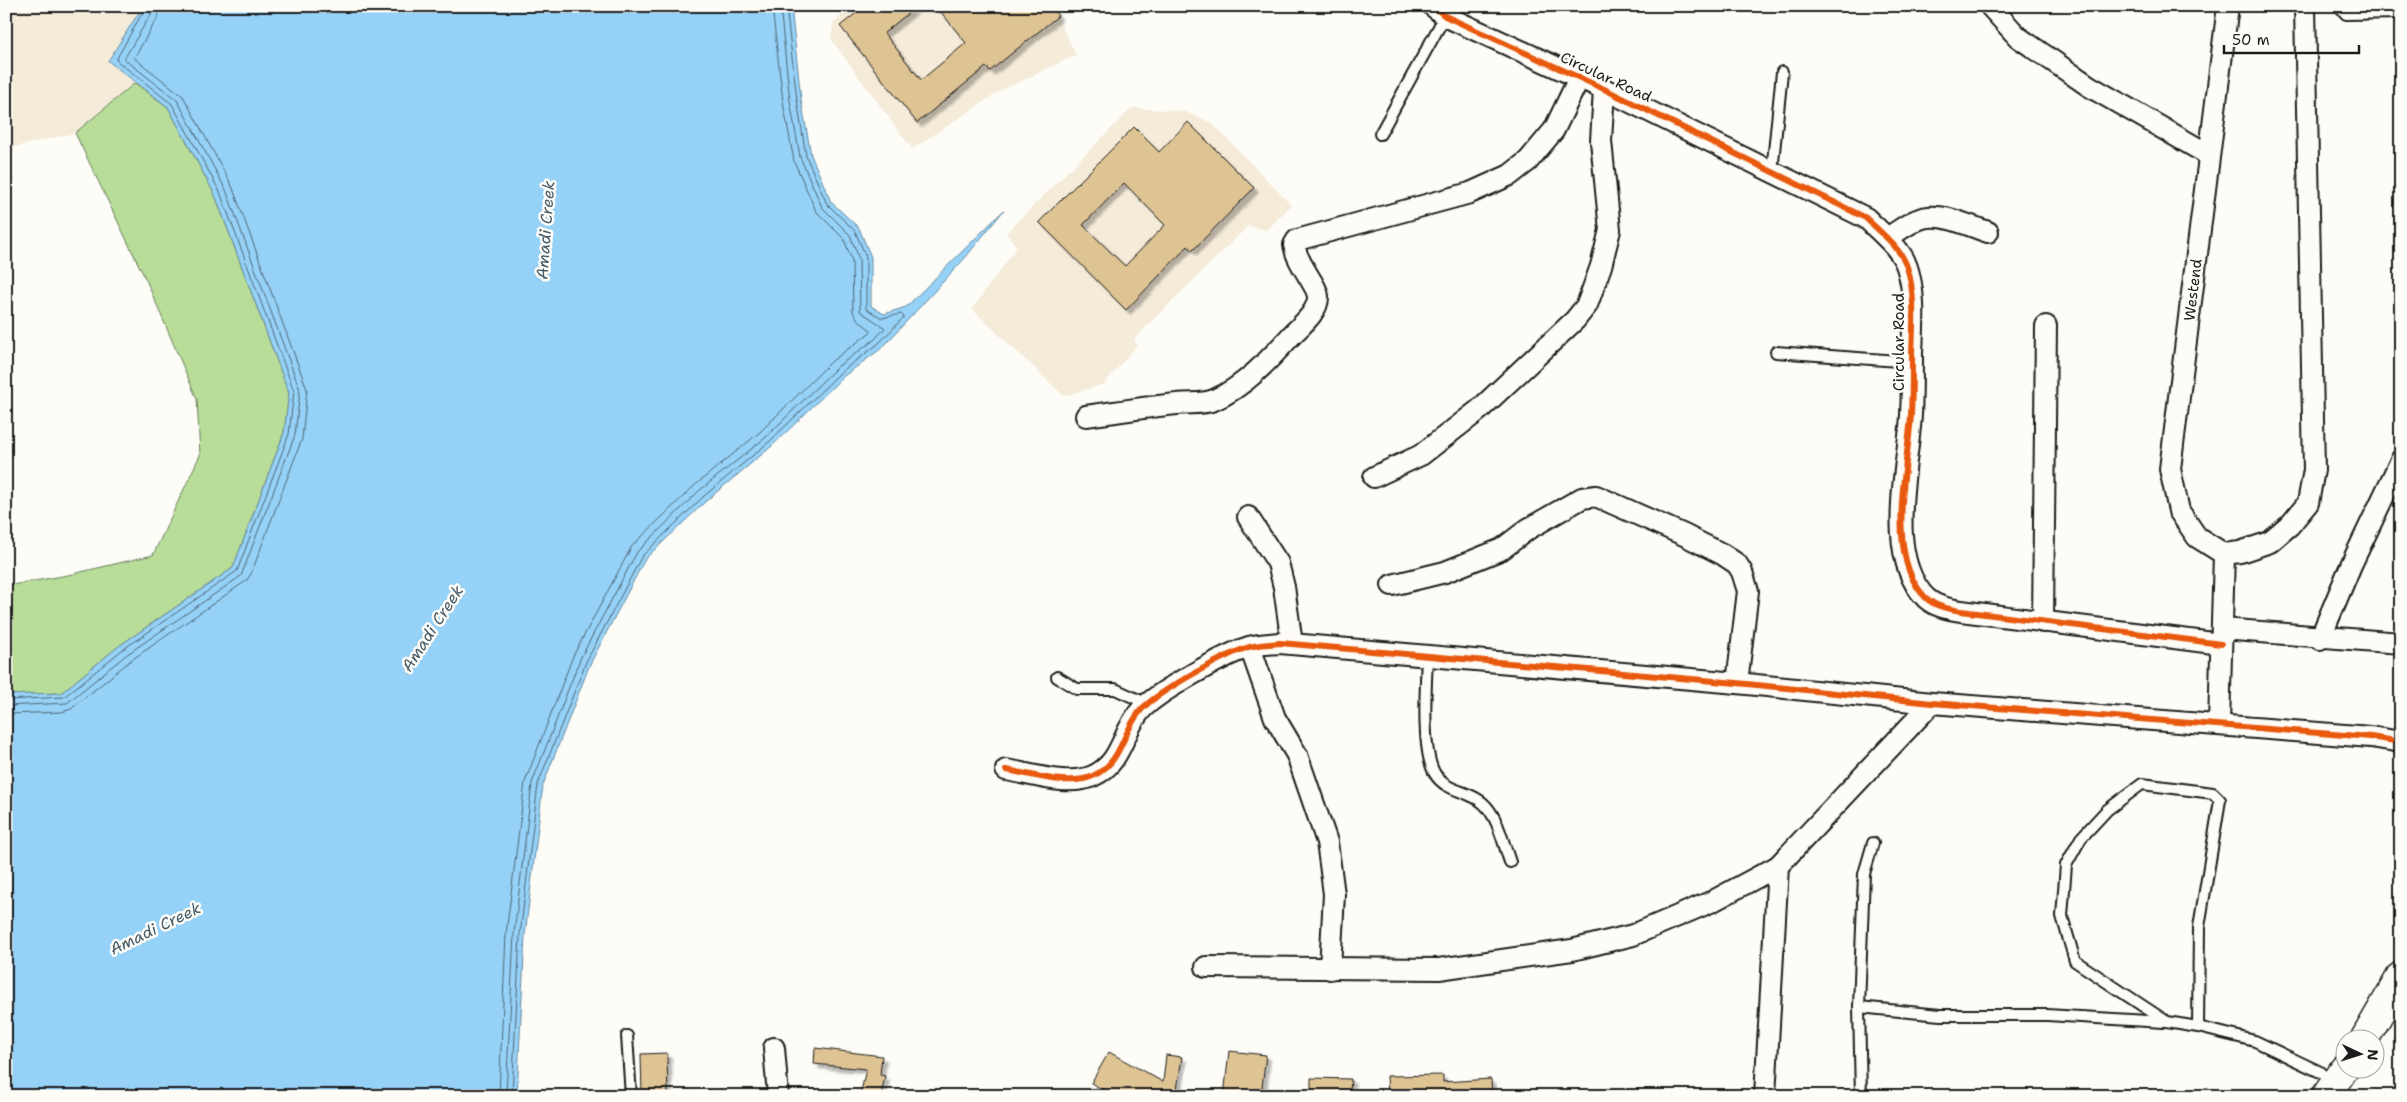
<svg xmlns="http://www.w3.org/2000/svg" width="2407" height="1102" font-family="'Shantell Sans',sans-serif">
  <style>
    .built { fill: #f4ebd9 }
    .green { fill: #b7dd99; stroke: #6a7c5a }
    .water { fill: #96d2f7; stroke: #65899f }
    .lines { fill: none; stroke-linecap: round; stroke-linejoin: round }
    .shore { stroke: #4d6574; stroke-width: 1 }
    .building { fill: #dec393; stroke: #1c1c1c; fill-rule: evenodd; filter: url(#shadow) }
    .lane-casing { stroke: #1c1c1c; stroke-width: 14 }
    .street-casing { stroke: #1c1c1c; stroke-width: 24 }
    .secondary-casing { stroke: #1c1c1c; stroke-width: 31 }
    .lane { stroke: #fdfcf7; stroke-width: 10 }
    .street { stroke: #fdfcf7; stroke-width: 20 }
    .secondary { stroke: #fdfcf7; stroke-width: 28 }
    .cycleway-casing { stroke: #fdfcf7; stroke-width: 9 }
    .cycleway { stroke: #e8590c; stroke-width: 6 }
    .labels { text-anchor: middle; stroke-width: 5; stroke-linejoin: round; paint-order: stroke }
    .street-label { font-size: 15px; fill: #1c1c1c; stroke: #fdfcf7 }
    .water-label { font-size: 16px; font-style: italic; fill: #475c69; stroke: #fdfcf7 }
  </style>
  <defs>
    <filter id="shadow"><feDropShadow dx="4.5" dy="4.5" stdDeviation="1" flood-color="#0004"/></filter>
  </defs>
  <rect width="100%" height="100%" fill="#fdfcf7"/>
  <filter id="ink" filterUnits="userSpaceOnUse"><feTurbulence type="fractalNoise" baseFrequency=".02" numOctaves="2"/><feDisplacementMap in="SourceGraphic" scale="10" xChannelSelector="R" yChannelSelector="G"/><feConvolveMatrix kernelMatrix="1 2 1 2 8 2 1 2 1" color-interpolation-filters="sRGB"/></filter>
  <g filter="url(#ink)">
    <g class="built">
      <polygon points="6,6 143,6 108,61 135,83 75,133 6,149"/>
      <polygon points="851,6 1052,6 1076,55 1000,91 912,149 831,39 833,24"/>
      <polygon points="1132,108 1183,111 1212,123 1291,205 1267,230 1248,226 1134,339 1137,345 1104,384 1064,396 972,309 1017,247 1006,233"/>
    </g>
    <polygon class="green" points="135,83 168,107 215,195 289,393 284,433 233,568 119,646 61,693 6,695 6,586 68,575 153,555 200,455 197,399 147,282 75,133"/>
    <polygon class="water" points="143,6 791,6 801,99 811,155 831,202 859,228 871,257 871,306 884,314 906,307 1004,210 965,258 882,348 844,376 772,446 707,500 645,559 590,664 543,785 525,935 517,1096 6,1096 6,695 61,693 119,646 233,568 284,433 289,393 215,195 168,107 108,61"/>
    <g class="lines">
      <g class="shore">
        <polyline points="6,700 64,697 122,650 237,571 289,434 294,391 220,192 172,104 116,60 146,6"/>
        <polyline points="6,706 67,703 126,655 241,576 295,435 300,390 226,190 177,100 124,59 151,14 153,6"/>
        <polyline points="6,714 62,712 71,709 130,661 246,581 251,574 302,439 307,389 232,186 183,96 134,58 158,17 160,6"/>
        <polyline points="499,1096 506,934 525,782 573,656 632,546 694,486 760,432 832,361 872,331 858,320 853,312 852,261 844,239 816,211 794,161 783,102 772,6"/>
        <polyline points="506,1096 514,934 532,783 580,659 637,552 699,491 765,438 837,367 874,340 885,328 860,311 859,259 850,235 822,207 800,157 790,101 780,6"/>
        <polyline points="512,1096 520,935 538,784 586,662 642,556 704,496 769,442 841,372 878,344 904,317 901,314 882,318 866,309 866,257 855,231 827,204 806,156 797,100 786,6"/>
      </g>
    </g>
    <g class="building">
      <polygon points="865,6 917,6 884,33 921,80 966,43 936,6 1050,6 1058,16 990,71 986,67 917,123 840,26"/>
      <path d="M1188,122l66,66 -62,63 -4,-5 -62,64 -87,-88 95,-95 25,25zM1124,183l41,42 -40,41 -42,-41z"/>
      <polygon points="815,1048 882,1056 880,1075 885,1076 881,1096 860,1096 866,1069 814,1064"/>
      <polygon points="1229,1051 1266,1055 1261,1096 1224,1096"/>
      <polygon points="1109,1052 1163,1082 1166,1055 1182,1057 1177,1090 1187,1096 1114,1096 1091,1083"/>
      <polygon points="667,1053 668,1096 642,1096 641,1054"/>
      <polygon points="1443,1075 1443,1082 1491,1079 1492,1096 1388,1096 1387,1076"/>
      <polygon points="1311,1078 1351,1079 1350,1093 1331,1093 1331,1096 1311,1096"/>
    </g>
    <g class="lines">
      <g class="lane-casing">
        <g id="lane">
          <polyline points="2339,6 2346,14 2401,13"/>
          <polyline points="1380,134 1445,16"/>
          <polyline points="1772,172 1782,72"/>
          <polyline points="1776,352 1912,362"/>
          <path d="M1427,657c-1,28 -6,94 8,117 11,18 33,16 48,29 15,13 20,40 27,59"/>
          <polyline points="1057,677 1077,689 1115,689 1148,704"/>
          <polyline points="1859,1007 1940,1015 2047,1015 2164,1022"/>
          <polyline points="2198,1027 2199,927 2220,800 2213,793 2142,784 2107,810 2081,838 2066,865 2062,916 2075,961 2167,1022 2198,1027 2255,1041 2337,1080"/>
          <polyline points="627,1036 631,1096"/>
          <polyline points="1861,1096 1859,1007 1864,874 1873,843"/>
        </g>
      </g>
      <g class="street-casing">
        <g id="street">
          <path d="M1433,6l12,10 159,73 262,129c14,14 35,30 41,49 9,28 6,58 5,87 0,20 0,41 -1,61 -3,52 -27,141 15,183 10,9 23,11 35,13l260,33"/>
          <polyline points="1990,6 2018,37 2089,86 2209,155"/>
          <path d="M1887,238c12,-7 27,-20 41,-21 19,-2 42,9 60,15"/>
          <path d="M1086,416c30,-4 61,-9 91,-12 14,-2 24,1 37,-4 30,-13 55,-40 76,-63 10,-11 28,-24 28,-40 0,-11 -21,-33 -24,-52l3,-5 173,-47 40,-18 18,-14 26,-31 25,-52"/>
          <polyline points="1374,477 1421,455 1479,410 1575,320 1587,305 1601,266 1610,230 1601,141 1604,89"/>
          <polyline points="1248,517 1278,563 1284,587 1292,644"/>
          <polyline points="2224,554 2240,552 2270,542 2290,525 2308,503 2314,470 2305,6"/>
          <polyline points="2224,554 2197,537 2179,511 2170,469 2228,6"/>
          <polyline points="1392,585 1445,572 1502,549 1528,529 1582,498 1596,496 1684,535 1722,554 1737,564 1742,572 1748,591 1737,683"/>
          <polyline points="2043,622 2046,326"/>
          <polyline points="2222,629 2401,643"/>
          <polyline points="2320,639 2351,565 2401,460"/>
          <polyline points="1250,647 1275,718 1297,755 1327,842 1334,894 1330,969"/>
          <polyline points="2219,724 2224,554"/>
          <path d="M1006,770c26,4 62,17 87,6 30,-14 28,-43 48,-66 16,-18 85,-56 108,-63 10,-3 21,-3 31,-4l457,40 195,20 439,34 30,5"/>
          <polyline points="1206,967 1439,969 1572,950 1633,935 1713,901 1778,866"/>
          <polyline points="774,1048 778,1096"/>
          <polyline points="1765,1096 1778,866 1932,703"/>
        </g>
      </g>
      <g class="secondary-casing">
        <g id="secondary">
          <polyline points="2364,1040 2401,976"/>
          <polyline points="2326,1096 2344,1069"/>
        </g>
      </g>
      <use href="#lane" class="lane"/>
      <use href="#street" class="street"/>
      <use href="#secondary" class="secondary"/>
      <g class="cycleway-casing">
        <g id="cycleway">
          <path d="M1433,6l12,10 159,73 262,129c14,14 35,30 41,49 9,28 6,58 5,87 0,20 0,41 -1,61 -3,52 -27,141 15,183 10,9 23,11 35,13l260,33"/>
          <path d="M1006,770c26,4 62,17 87,6 30,-14 28,-43 48,-66 16,-18 85,-56 108,-63 10,-3 21,-3 31,-4l457,40 195,20 439,34 30,5"/>
        </g>
      </g>
      <use href="#cycleway" class="cycleway"/>
    </g>
  </g>
  <g class="labels">
    <g class="street-label">
      <text transform="translate(1606 77) rotate(25)" y="5">Circular Road</text>
      <text transform="translate(2193 290) rotate(-83)" y="5">Westend</text>
      <text transform="translate(1899 342) rotate(-90)" y="5">Circular Road</text>
    </g>
    <g class="water-label">
      <text transform="translate(545 230) rotate(-86)" y="6">Amadi Creek</text>
      <text transform="translate(432 628) rotate(-57)" y="6">Amadi Creek</text>
      <text transform="translate(155 928) rotate(-26)" y="6">Amadi Creek</text>
    </g>
  </g>
  <rect width="2407" height="1102" fill="none" stroke="#fdfcf7" stroke-width="25"/>
  <rect x="12" y="12" width="2382" height="1077" fill="none" stroke="#1c1c1c" stroke-width="2" filter="url(#ink)"/>
  <g transform="translate(2360 1054) rotate(94)"><circle r="24" fill="#fdfcf7" stroke="#a3a29f"/>
  <path d="M0-4L9 19L0 12L-9 19Z" fill="#1c1c1c"/>
  <text y="-8" font-size="14" font-weight="bold" text-anchor="middle" fill="#1c1c1c">N</text>
  </g>
  <path d="M2224 45v8h135v-8" fill="none" stroke="#1c1c1c" stroke-width="2.5"/>
  <text x="2232" y="45" font-size="15" fill="#1c1c1c" stroke="#fdfcf7" stroke-width="4" paint-order="stroke">50 m</text>
</svg>
